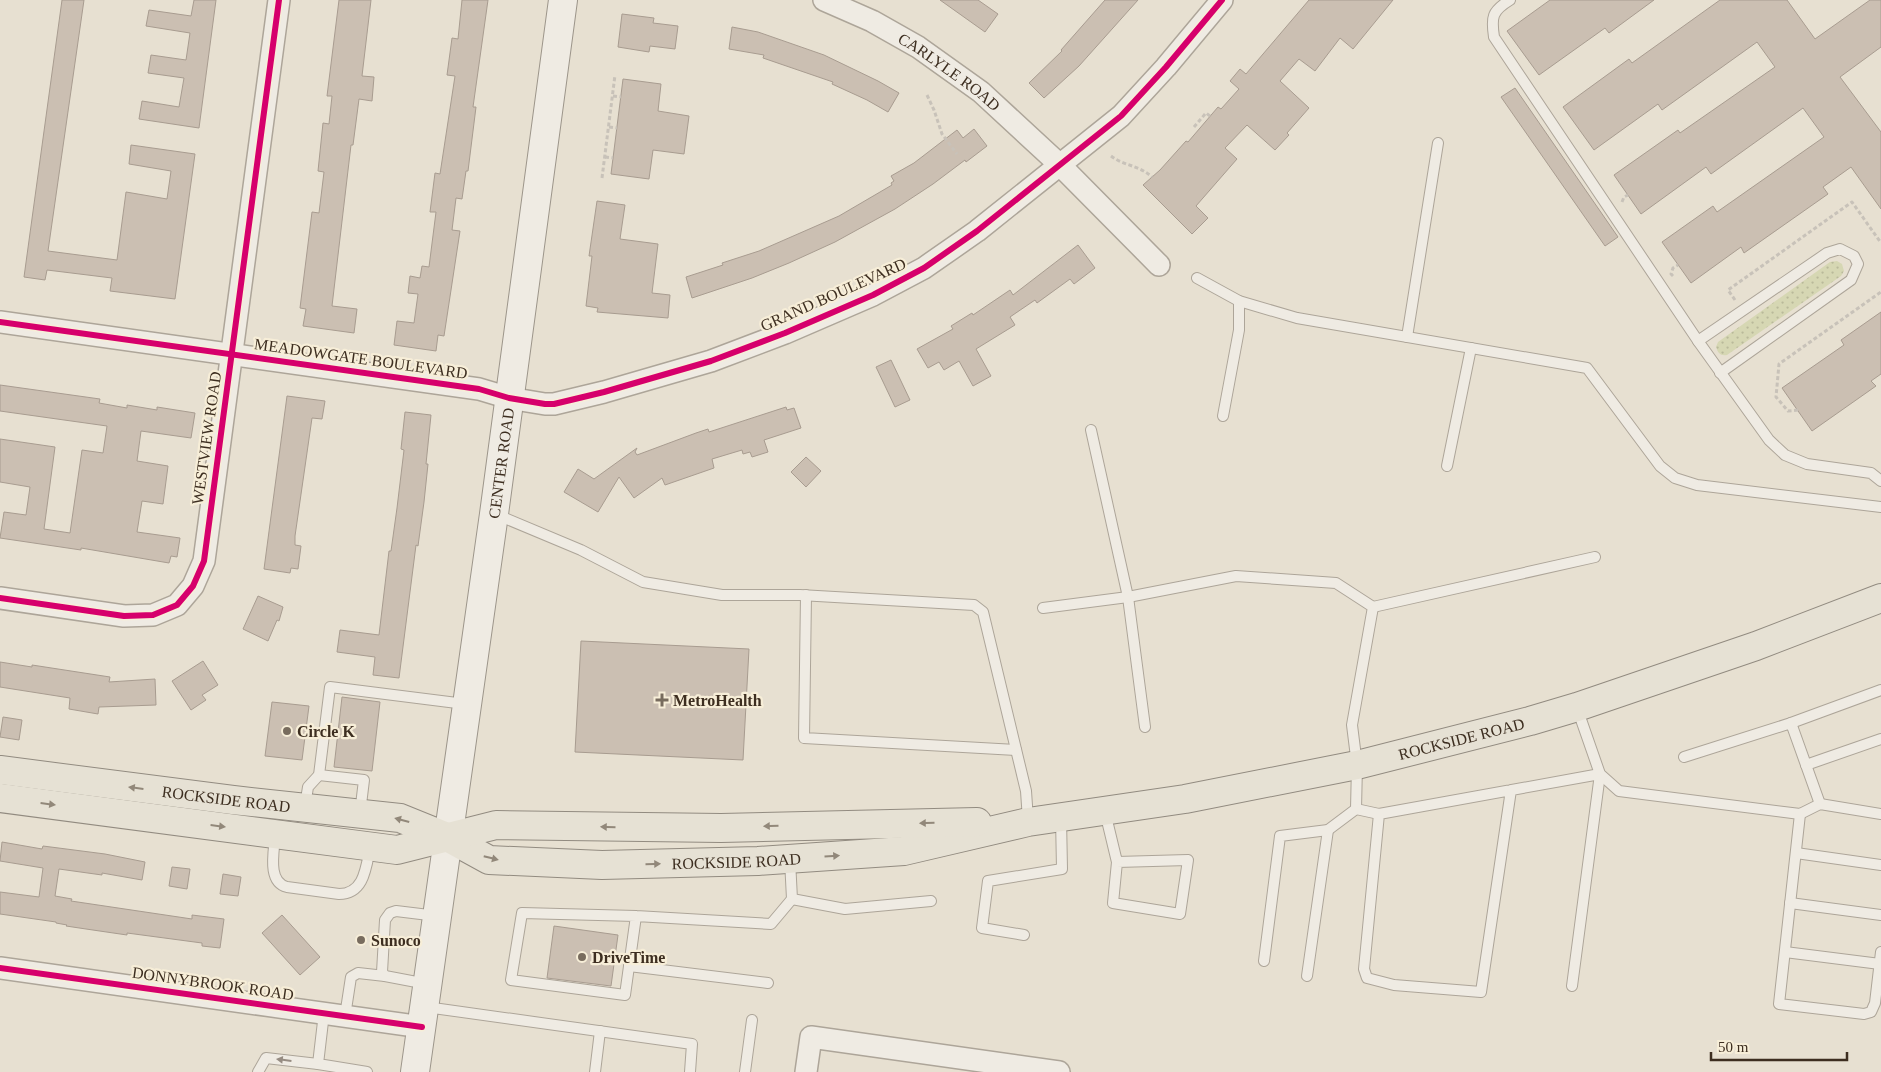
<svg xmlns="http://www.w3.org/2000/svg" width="1881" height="1072" font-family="Georgia,serif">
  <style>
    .grass { fill: url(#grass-dots) }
    .building { fill: #cbbfb2; stroke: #a89c90 }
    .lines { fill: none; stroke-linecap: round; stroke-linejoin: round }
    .service-casing { stroke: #ada599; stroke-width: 12 }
    .minor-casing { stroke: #ada599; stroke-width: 24 }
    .secondary-casing { stroke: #9c958a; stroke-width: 30 }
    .primary-casing { stroke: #928b80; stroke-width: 30 }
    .path { stroke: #c8c2b9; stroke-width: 3; stroke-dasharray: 4 2.5; stroke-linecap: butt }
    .service { stroke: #efebe3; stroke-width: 10 }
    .minor { stroke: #efebe3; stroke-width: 21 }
    .secondary { stroke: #efebe3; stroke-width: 28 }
    .primary { stroke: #e6e1d4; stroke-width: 28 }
    .cycleway-casing { stroke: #f7eed8; stroke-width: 9 }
    .cycleway { stroke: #d6006c; stroke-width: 6 }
    .oneway { fill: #92887a }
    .oneway2 { fill: #968c82 }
    .poi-dot { fill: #786c5e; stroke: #f7eed8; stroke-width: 2 }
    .labels { text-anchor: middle; stroke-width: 4.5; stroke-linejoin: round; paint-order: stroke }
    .street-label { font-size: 16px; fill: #3d2e20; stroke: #f7eed8 }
    .poi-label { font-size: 16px; font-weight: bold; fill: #3d2e20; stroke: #f7eed8; text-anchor: start }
  </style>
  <defs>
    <pattern id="grass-dots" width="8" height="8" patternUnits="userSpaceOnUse" patternTransform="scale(1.25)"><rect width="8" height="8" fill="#d6d7b3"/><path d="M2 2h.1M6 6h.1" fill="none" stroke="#b9b99a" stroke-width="1.8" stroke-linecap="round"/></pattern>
  </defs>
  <rect width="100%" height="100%" fill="#e7e0d1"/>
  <path class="grass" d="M1837,261l5,3 2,7 -3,5 -114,79c-7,1 -9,-2 -11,-8l2,-5 112,-80z"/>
  <g class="building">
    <polygon points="62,0 84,0 48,251 117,260 126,192 167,199 171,171 129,164 131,145 195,154 175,299 110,291 112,278 47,270 45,280 24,277"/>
    <polygon points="194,0 216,0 199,128 139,119 142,101 179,107 184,78 148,73 151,55 186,60 190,33 146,26 149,10 191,16"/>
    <polygon points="339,0 371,0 362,76 374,77 372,101 359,99 353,145 351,145 332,306 357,309 354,333 303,326 306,309 300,308 312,212 319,213 324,172 318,171 323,123 329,124 332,96 327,96"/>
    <polygon points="462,0 488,0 473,107 476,107 468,171 466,171 462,199 456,198 452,230 460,231 444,336 438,335 436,351 394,345 397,321 414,323 418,294 408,293 410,276 420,278 422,266 429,267 436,212 430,212 435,173 440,174 455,76 447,75 452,38 458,39"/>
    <polygon points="940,0 978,0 998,14 985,32"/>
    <polygon points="1105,0 1138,0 1079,66 1044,98 1029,83 1062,51 1061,50"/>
    <polygon points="1309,0 1393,0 1353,49 1340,38 1315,71 1299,59 1280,81 1309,108 1287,133 1289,135 1275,150 1247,125 1225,148 1237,159 1196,206 1208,218 1192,234 1143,185 1160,170 1186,141 1188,142 1218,107 1221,109 1239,89 1230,81 1240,69 1246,74"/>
    <polygon points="1550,0 1654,0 1609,33 1605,28 1539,75 1507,31"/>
    <polygon points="1720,0 1787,0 1815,39 1870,0 1881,0 1881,47 1840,77 1881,132 1881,209 1851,167 1823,187 1828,194 1744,253 1741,247 1691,283 1662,242 1713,206 1717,212 1824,137 1803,108 1711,174 1706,167 1641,214 1614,175 1678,130 1680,133 1775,67 1757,42 1662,110 1658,104 1594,150 1563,107 1629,59 1632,63"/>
    <polygon points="622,14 654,18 653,23 678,26 675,49 650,46 649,52 618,47"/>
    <polygon points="732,27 758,32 824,55 878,81 899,93 888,112 867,100 832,84 833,82 763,58 764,55 729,49"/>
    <polygon points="623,79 661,84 658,111 689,116 684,154 653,150 649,179 611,174"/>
    <polygon points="1515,88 1618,237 1605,246 1501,97"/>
    <polygon points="974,129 987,146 966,162 965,160 933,184 895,209 835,242 789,263 752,278 692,298 686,277 723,265 722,263 759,251 839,216 892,185 891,183 894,181 891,176 914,163 957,130 963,138"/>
    <polygon points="597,201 625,205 620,239 658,244 652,293 670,295 668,318 597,312 598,308 586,306 592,256 589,256"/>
    <polygon points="1078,245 1095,268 1074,284 1070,279 1037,303 1035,300 1010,317 1015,325 976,349 991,376 973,386 959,361 944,370 939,362 928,368 917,349 953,329 951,326 972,313 973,315 1010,290 1013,295"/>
    <polygon points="1881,312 1881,374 1871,381 1876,386 1812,431 1782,388 1844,345 1841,340"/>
    <polygon points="891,360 910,400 895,407 876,367"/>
    <polygon points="0,385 100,399 99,403 127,408 127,405 157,410 157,407 195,413 191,438 141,431 137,461 168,466 163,504 142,501 137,532 180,538 177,557 171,556 169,563 81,548 81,550 0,538 4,512 26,515 30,487 0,482 0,439 55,447 44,529 70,533 82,450 103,453 107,426 0,411"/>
    <polygon points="287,396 325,401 322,419 312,418 295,536 295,545 301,546 298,569 291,568 290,573 264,569"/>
    <polygon points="786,407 787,410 794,408 801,428 764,440 768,452 752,457 750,452 743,454 742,450 712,459 714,468 665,485 662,478 634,498 619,477 598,512 564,492 578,469 594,479 637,448 635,452 637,455 696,433 708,429 709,432"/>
    <polygon points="405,412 431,415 426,464 428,464 424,502 418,546 416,545 399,678 373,675 375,657 337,652 340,630 379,635 389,551 391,551 397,508 404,450 401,449"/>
    <polygon points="806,457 821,471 806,487 791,472"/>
    <polygon points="258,596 283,607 279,621 277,620 268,641 243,629"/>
    <polygon points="581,641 749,649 743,760 575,752"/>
    <polygon points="203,661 218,685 202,695 206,700 191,710 172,681"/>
    <polygon points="0,662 32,667 32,665 110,677 109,682 155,679 156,705 99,707 98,714 69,709 70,698 0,687"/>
    <polygon points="342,697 380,702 372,771 334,767"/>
    <polygon points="272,702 309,706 302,760 265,756"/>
    <polygon points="3,717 22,720 19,740 0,737"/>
    <polygon points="2,842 42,849 43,846 105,854 145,862 142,880 102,873 102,875 59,869 55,896 72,899 71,901 192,919 192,915 224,919 220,948 202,946 202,943 127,933 127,935 86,929 66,926 67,925 56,923 56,922 0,914 0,892 39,897 43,868 0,861"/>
    <polygon points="172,867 190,869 187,889 169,886"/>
    <polygon points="223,874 241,877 238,896 220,894"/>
    <polygon points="282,915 320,957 300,975 262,933"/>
    <polygon points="554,926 618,935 611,986 547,978"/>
  </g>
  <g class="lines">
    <g class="service-casing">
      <g id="service">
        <path d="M1510,0c-18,11 -19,17 -16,37l204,304 71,99 16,15 22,9 64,9 10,8"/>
        <polyline points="1197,278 1239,301 1297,318 1587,368 1660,466 1675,478 1697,485 1881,507"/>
        <polyline points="1407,337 1438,143"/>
        <polyline points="1698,341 1827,253 1840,249 1854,256 1858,264 1851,280 1720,373"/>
        <polyline points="1223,416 1239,330 1239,301"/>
        <polyline points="1091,430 1128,597 1145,727"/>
        <polyline points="1447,466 1471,348"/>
        <polyline points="495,514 581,550 643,582 722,595 800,595 974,605 983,612 1026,791 1028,820"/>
        <polyline points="806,595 804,738 1016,750"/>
        <polyline points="1373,607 1595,557"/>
        <polyline points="1043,608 1128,597 1236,576 1336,583 1373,607 1352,725 1357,765 1356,809 1328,830 1280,836 1264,961"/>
        <polyline points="1577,708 1600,774 1619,791 1800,814 1820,804 1881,814"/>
        <polyline points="1791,723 1881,690"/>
        <polyline points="1684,757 1791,723 1820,804"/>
        <polyline points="1806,765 1881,739"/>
        <polyline points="319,775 364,780 360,813"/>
        <polyline points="1511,790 1481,992 1394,985 1367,978 1364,969 1379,814 1600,774 1572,986"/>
        <polyline points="305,806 308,787 319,775 330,687 465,704"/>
        <polyline points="1356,809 1379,814"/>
        <polyline points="1105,812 1117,862 1113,903 1180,914 1188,860 1117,862"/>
        <polyline points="1800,814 1779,1004 1864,1014 1871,1012 1875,1003 1881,952"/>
        <path d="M275,836c-1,16 -8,46 12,51l52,7c25,0 27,-26 31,-46"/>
        <polyline points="1796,853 1881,865"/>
        <polyline points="790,860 792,899 845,909 931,901"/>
        <polyline points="1790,903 1881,915"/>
        <polyline points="636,916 625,995 511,980 522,913 636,916 771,924 792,899"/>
        <polyline points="1024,935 982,928 988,881 1062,869 1061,818"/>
        <polyline points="1785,952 1880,964"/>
        <polyline points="629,966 768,983"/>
        <polyline points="1307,976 1328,830"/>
        <polyline points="427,984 385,976 382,972 385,920 390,913 396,911 437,916"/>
        <polyline points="426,1007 692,1044 690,1072"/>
        <polyline points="324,1013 318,1064 367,1072"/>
        <polyline points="345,1016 351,977 358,973 385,976"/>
        <polyline points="258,1072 266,1058 318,1064"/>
        <polyline points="595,1072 600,1031"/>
        <polyline points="745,1072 752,1020"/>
      </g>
    </g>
    <g class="minor-casing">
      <g id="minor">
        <path id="s1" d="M824,0l48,21 46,26 63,45 79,73 99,100"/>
        <polyline points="0,322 479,389 509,398 545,404 554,404 604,392 711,361 785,333 873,295 924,268 977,231 1121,116 1166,67 1222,0"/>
        <polyline points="0,598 124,616 153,615 177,605 193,586 204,561 279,0"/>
        <polyline points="0,968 422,1027"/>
        <polyline points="806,1072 811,1037 1059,1072"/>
      </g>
    </g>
    <g class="secondary-casing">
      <g id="secondary">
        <path id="s2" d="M415,1072l79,-558 69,-514"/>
      </g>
    </g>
    <g class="primary-casing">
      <g id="primary">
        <path id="s3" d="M0,770l233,30 167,18 47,19 42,23 113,5 156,-4 146,-10 124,-29 157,-23 172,-34 173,-44 47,-14 179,-61 125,-48"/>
        <polyline points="0,798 397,850 496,825 721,828 977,822"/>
      </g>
    </g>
    <g class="path">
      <polyline points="927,95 934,110 942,134 957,154"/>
      <polyline points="613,96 621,97"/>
      <polyline points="609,127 617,128"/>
      <polyline points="1194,127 1206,113 1210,116"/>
      <path d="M1111,156c13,10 28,9 41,21"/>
      <polyline points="605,157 613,158"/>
      <polyline points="602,178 615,75"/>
      <polyline points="1622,202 1624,197 1628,195"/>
      <polyline points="1673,276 1671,274 1673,268 1678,265"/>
      <polyline points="1735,300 1728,290 1852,202 1881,243"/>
      <polyline points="1798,410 1788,411 1776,397 1779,364 1881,292"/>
    </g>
    <use href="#service" class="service"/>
    <use href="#minor" class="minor"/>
    <use href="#secondary" class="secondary"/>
    <use href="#primary" class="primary"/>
    <g class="cycleway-casing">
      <g id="cycleway">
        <polyline points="0,322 479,389 509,398 545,404 554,404 604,392 711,361 785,333 873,295 924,268 977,231 1121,116 1166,67 1222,0"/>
        <polyline points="0,598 124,616 153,615 177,605 193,586 204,561 279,0"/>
        <polyline points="0,968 422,1027"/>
      </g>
    </g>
    <use href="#cycleway" class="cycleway"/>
  </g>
  <defs><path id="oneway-solid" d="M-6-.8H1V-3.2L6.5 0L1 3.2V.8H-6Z" transform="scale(1.25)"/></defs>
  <g class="oneway">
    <use href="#oneway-solid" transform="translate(136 788) rotate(-173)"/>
    <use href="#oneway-solid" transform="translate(48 804) rotate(7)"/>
    <use href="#oneway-solid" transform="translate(402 820) rotate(-165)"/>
    <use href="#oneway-solid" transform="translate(927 823) rotate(179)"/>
    <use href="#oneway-solid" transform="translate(218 826) rotate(7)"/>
    <use href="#oneway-solid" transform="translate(771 826) rotate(178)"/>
    <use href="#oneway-solid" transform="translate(608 827) rotate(-179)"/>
    <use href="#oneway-solid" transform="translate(832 856) rotate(-4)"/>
    <use href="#oneway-solid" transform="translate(491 858) rotate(14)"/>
    <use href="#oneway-solid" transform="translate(653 864) rotate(-1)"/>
  </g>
  <use class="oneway2" href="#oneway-solid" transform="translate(284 1060) rotate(-173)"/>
  <g class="poi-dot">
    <path d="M659.5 692.5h5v5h5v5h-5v5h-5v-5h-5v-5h5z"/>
    <circle cx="287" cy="731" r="5"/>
    <circle cx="361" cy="940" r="5"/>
    <circle cx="582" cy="957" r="5"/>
  </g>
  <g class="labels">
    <g class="street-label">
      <text dy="6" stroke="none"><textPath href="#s1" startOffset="145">CARLYLE ROAD</textPath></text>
      <text transform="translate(833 294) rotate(-24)" y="6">GRAND BOULEVARD</text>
      <text transform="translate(361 358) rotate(8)" y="6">MEADOWGATE BOULEVARD</text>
      <text transform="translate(206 438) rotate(-82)" y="6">WESTVIEW ROAD</text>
      <text dy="6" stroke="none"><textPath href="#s2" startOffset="615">CENTER ROAD</textPath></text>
      <text dy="6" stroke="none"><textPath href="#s3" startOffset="1486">ROCKSIDE ROAD</textPath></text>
      <text dy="6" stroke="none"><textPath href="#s3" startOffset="228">ROCKSIDE ROAD</textPath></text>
      <text dy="6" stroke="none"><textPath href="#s3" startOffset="749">ROCKSIDE ROAD</textPath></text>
      <text transform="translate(213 983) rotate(8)" y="6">DONNYBROOK ROAD</text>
    </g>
    <g class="poi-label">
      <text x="673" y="706">MetroHealth</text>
      <text x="297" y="737">Circle K</text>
      <text x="371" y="946">Sunoco</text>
      <text x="592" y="963">DriveTime</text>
    </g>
  </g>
  <path d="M1711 1052v8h136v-8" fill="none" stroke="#3d2e20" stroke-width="2.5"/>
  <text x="1718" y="1052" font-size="15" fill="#3d2e20" stroke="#f7eed8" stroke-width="4" paint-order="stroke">50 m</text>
</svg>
